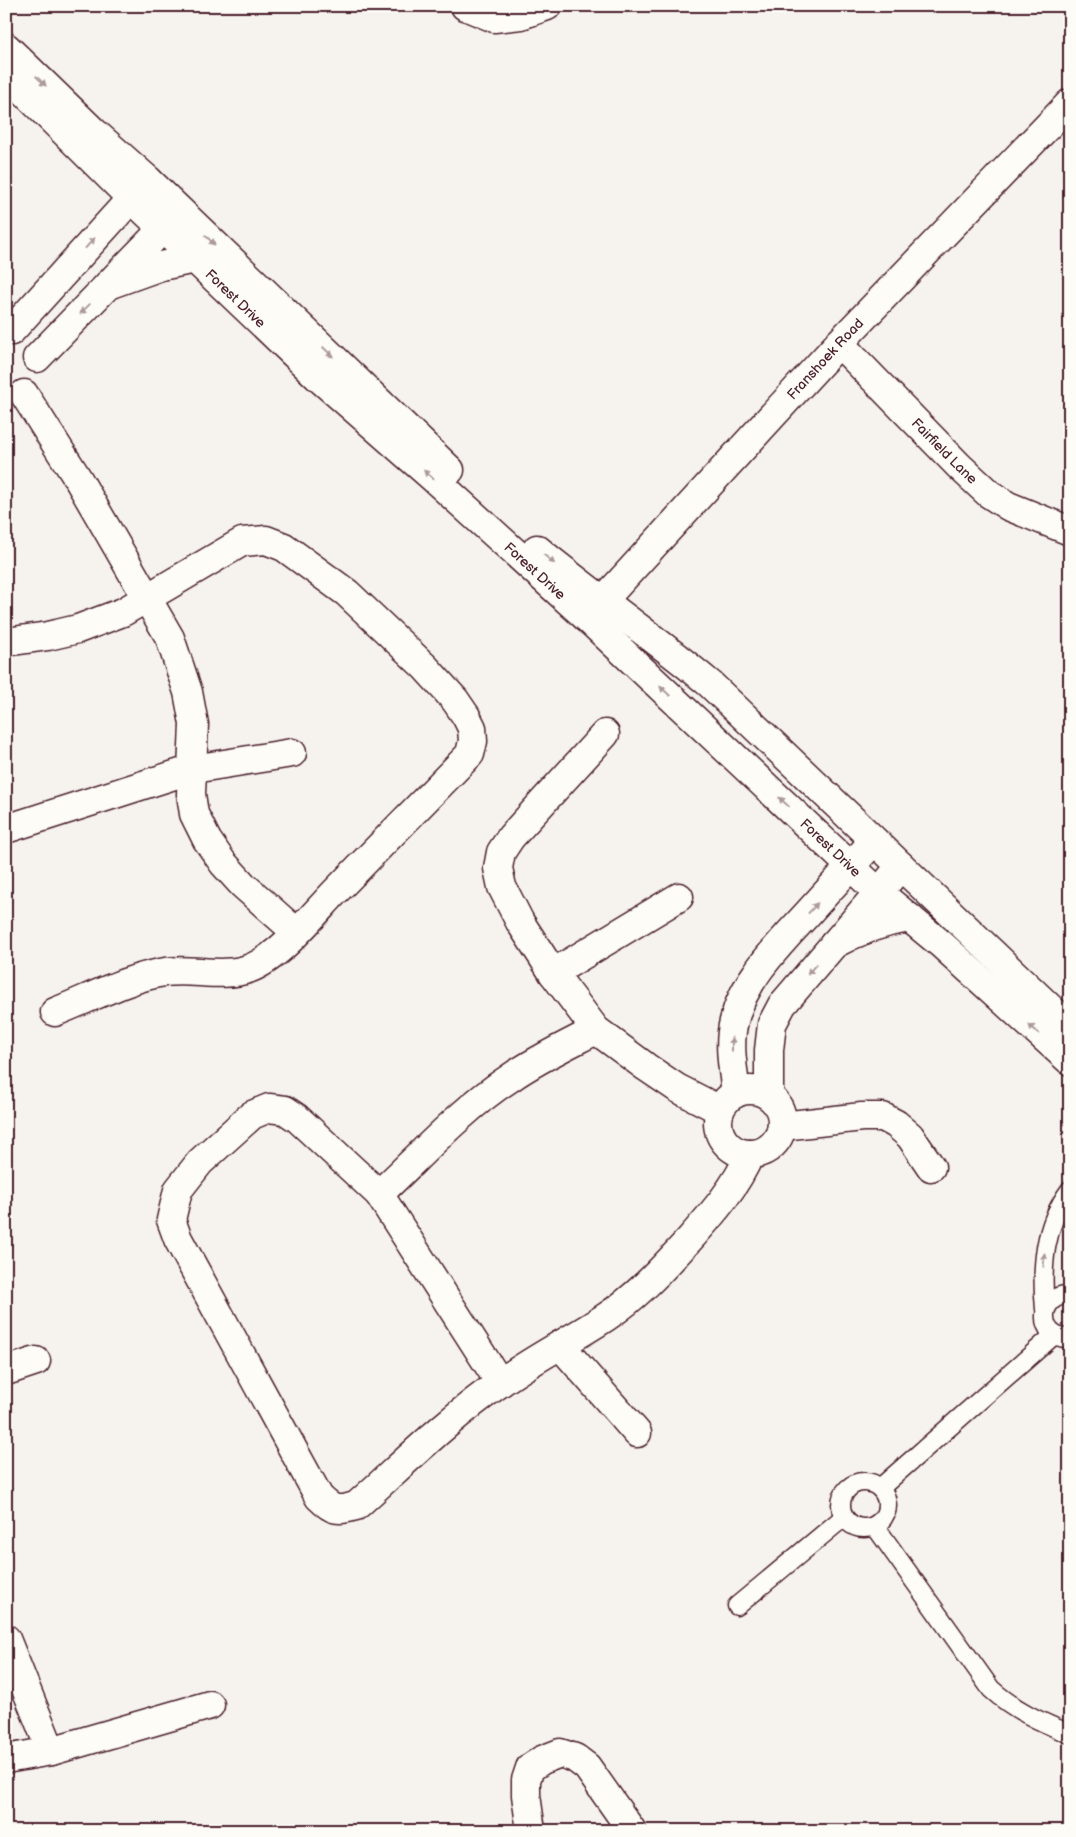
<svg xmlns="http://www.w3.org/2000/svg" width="1076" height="1837" font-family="'Balsamiq Sans',sans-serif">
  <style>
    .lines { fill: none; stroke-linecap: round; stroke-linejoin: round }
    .lane-casing { stroke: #4a1f2b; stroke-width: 21 }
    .street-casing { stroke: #4a1f2b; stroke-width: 31 }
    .secondary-casing { stroke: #4a1f2b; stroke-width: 31 }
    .lane { stroke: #fdfcf7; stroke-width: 18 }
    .street { stroke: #fdfcf7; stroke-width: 28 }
    .secondary { stroke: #fdfcf7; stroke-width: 28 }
    .oneway { fill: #ac999b }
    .labels { text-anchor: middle; stroke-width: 4; stroke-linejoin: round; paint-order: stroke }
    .street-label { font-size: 14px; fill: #4a1f2b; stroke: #fdfcf7 }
  </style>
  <rect width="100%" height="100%" fill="#f6f3ef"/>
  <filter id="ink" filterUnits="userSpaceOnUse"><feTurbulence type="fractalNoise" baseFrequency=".02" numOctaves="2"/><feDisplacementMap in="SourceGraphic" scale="10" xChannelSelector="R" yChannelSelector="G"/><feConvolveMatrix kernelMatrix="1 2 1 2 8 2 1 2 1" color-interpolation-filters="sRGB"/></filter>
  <g filter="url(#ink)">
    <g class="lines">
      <g class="lane-casing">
        <g id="lane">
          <path d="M1070,1295c-33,-2 -34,45 0,43"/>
          <path d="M1045,1309c-4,-43 -1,-84 25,-119"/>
          <circle cx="864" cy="1505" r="23"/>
          <polyline points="880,1488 1054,1335"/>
          <path d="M875,1526l116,163c23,21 50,33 79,45"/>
          <polyline points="737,1606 844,1517"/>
        </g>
      </g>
      <g class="street-casing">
        <g id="street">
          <polyline points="465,6 494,18 521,15 547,6"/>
          <polyline points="11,331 148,180"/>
          <path id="s1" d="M839,343l120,123 29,27 20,13 62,25"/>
          <polyline points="37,358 179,212"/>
          <polyline points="24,394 78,479 170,638 188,692 194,724 191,794 194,814 207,840 223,863 243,885 296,932"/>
          <path id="s2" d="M587,618l252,-275 231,-240"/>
          <path d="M6,642l42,-6 30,-7 45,-17 119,-70 24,-2 18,7 63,46 78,74 30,33 11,16 6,12 1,13 -3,13c-45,46 -90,92 -135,138 -22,23 -57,67 -87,77 -26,9 -56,-1 -83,3 -38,6 -74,26 -110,40"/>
          <polyline points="605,734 511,837 501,852 498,868 502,887 520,922 553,973 596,1030 646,1067 677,1088 720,1110"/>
          <polyline points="6,829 193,769 292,753"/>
          <polyline points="553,973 679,897"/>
          <path d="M596,1030c-29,15 -59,29 -86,48 -49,32 -89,77 -131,116l-82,-76 -12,-8 -16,-2 -17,7 -52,47 -22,28 -7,30 7,19 141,258c14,14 18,14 37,9 47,-42 92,-87 144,-123 33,-24 71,-43 106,-66 32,-21 57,-49 83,-77 24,-27 47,-53 61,-86"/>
          <circle cx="750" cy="1122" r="32"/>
          <path d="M736,1093c-3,-24 -8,-49 -2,-72 10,-43 47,-78 75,-109 22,-24 43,-48 65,-71"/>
          <polyline points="769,1095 769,1050 772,1024 782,1005 901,866"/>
          <polyline points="782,1126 862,1117 883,1117 896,1124 910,1136 931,1167"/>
          <polyline points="379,1194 500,1383"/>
          <polyline points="560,1345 637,1433"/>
          <polyline points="6,1371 36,1361"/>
          <polyline points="6,1639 51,1751"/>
          <polyline points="6,1759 51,1751 210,1705"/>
          <polyline points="531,1831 526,1795 526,1780 530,1768 542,1760 560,1753 575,1758 587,1767 632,1831"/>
        </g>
      </g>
      <g class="secondary-casing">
        <g id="secondary">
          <polyline points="6,47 94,132 148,180 450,470"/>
          <path id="s3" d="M6,74l125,124 187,179 114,100 155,141 291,274 63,52 129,117"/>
          <polyline points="108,285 161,266 195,259"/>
          <path d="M537,549c57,47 117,88 173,135l360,343"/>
          <path d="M834,944c24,-13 48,-22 76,-26"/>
        </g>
      </g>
      <use href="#lane" class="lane"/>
      <use href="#street" class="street"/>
      <use href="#secondary" class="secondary"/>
    </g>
    <defs><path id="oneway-solid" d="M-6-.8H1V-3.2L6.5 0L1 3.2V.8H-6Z" transform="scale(1.25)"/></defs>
    <g class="oneway">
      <use href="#oneway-solid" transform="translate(41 81) rotate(44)"/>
      <use href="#oneway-solid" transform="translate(210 240) rotate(44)"/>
      <use href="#oneway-solid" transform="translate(90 243) rotate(-48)"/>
      <use href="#oneway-solid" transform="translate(85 309) rotate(134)"/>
      <use href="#oneway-solid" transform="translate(328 352) rotate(44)"/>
      <use href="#oneway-solid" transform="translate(429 475) rotate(-138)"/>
      <use href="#oneway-solid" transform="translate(549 559) rotate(40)"/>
      <use href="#oneway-solid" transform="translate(665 691) rotate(-137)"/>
      <use href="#oneway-solid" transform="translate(784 802) rotate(-137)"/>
      <use href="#oneway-solid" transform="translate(813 908) rotate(-48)"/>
      <use href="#oneway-solid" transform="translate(812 969) rotate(131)"/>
      <use href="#oneway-solid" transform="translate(1034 1029) rotate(-138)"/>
      <use href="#oneway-solid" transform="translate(732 1044) rotate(-90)"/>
      <use href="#oneway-solid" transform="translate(1044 1260) rotate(-86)"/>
    </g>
  </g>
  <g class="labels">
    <g class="street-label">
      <text dy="5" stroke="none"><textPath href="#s3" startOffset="321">Forest Drive</textPath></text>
      <text dy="5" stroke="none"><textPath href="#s2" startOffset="352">Franshoek Road</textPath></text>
      <text dy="5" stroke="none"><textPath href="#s1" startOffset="151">Fairfield Lane</textPath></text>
      <text dy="5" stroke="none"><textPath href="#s3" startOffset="726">Forest Drive</textPath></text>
      <text dy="5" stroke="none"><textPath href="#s3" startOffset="1131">Forest Drive</textPath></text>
    </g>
  </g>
  <rect width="1076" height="1837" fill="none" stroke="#fdfcf7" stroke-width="25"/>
  <rect x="12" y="12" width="1051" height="1812" fill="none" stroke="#4a1f2b" stroke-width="2" filter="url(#ink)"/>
</svg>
